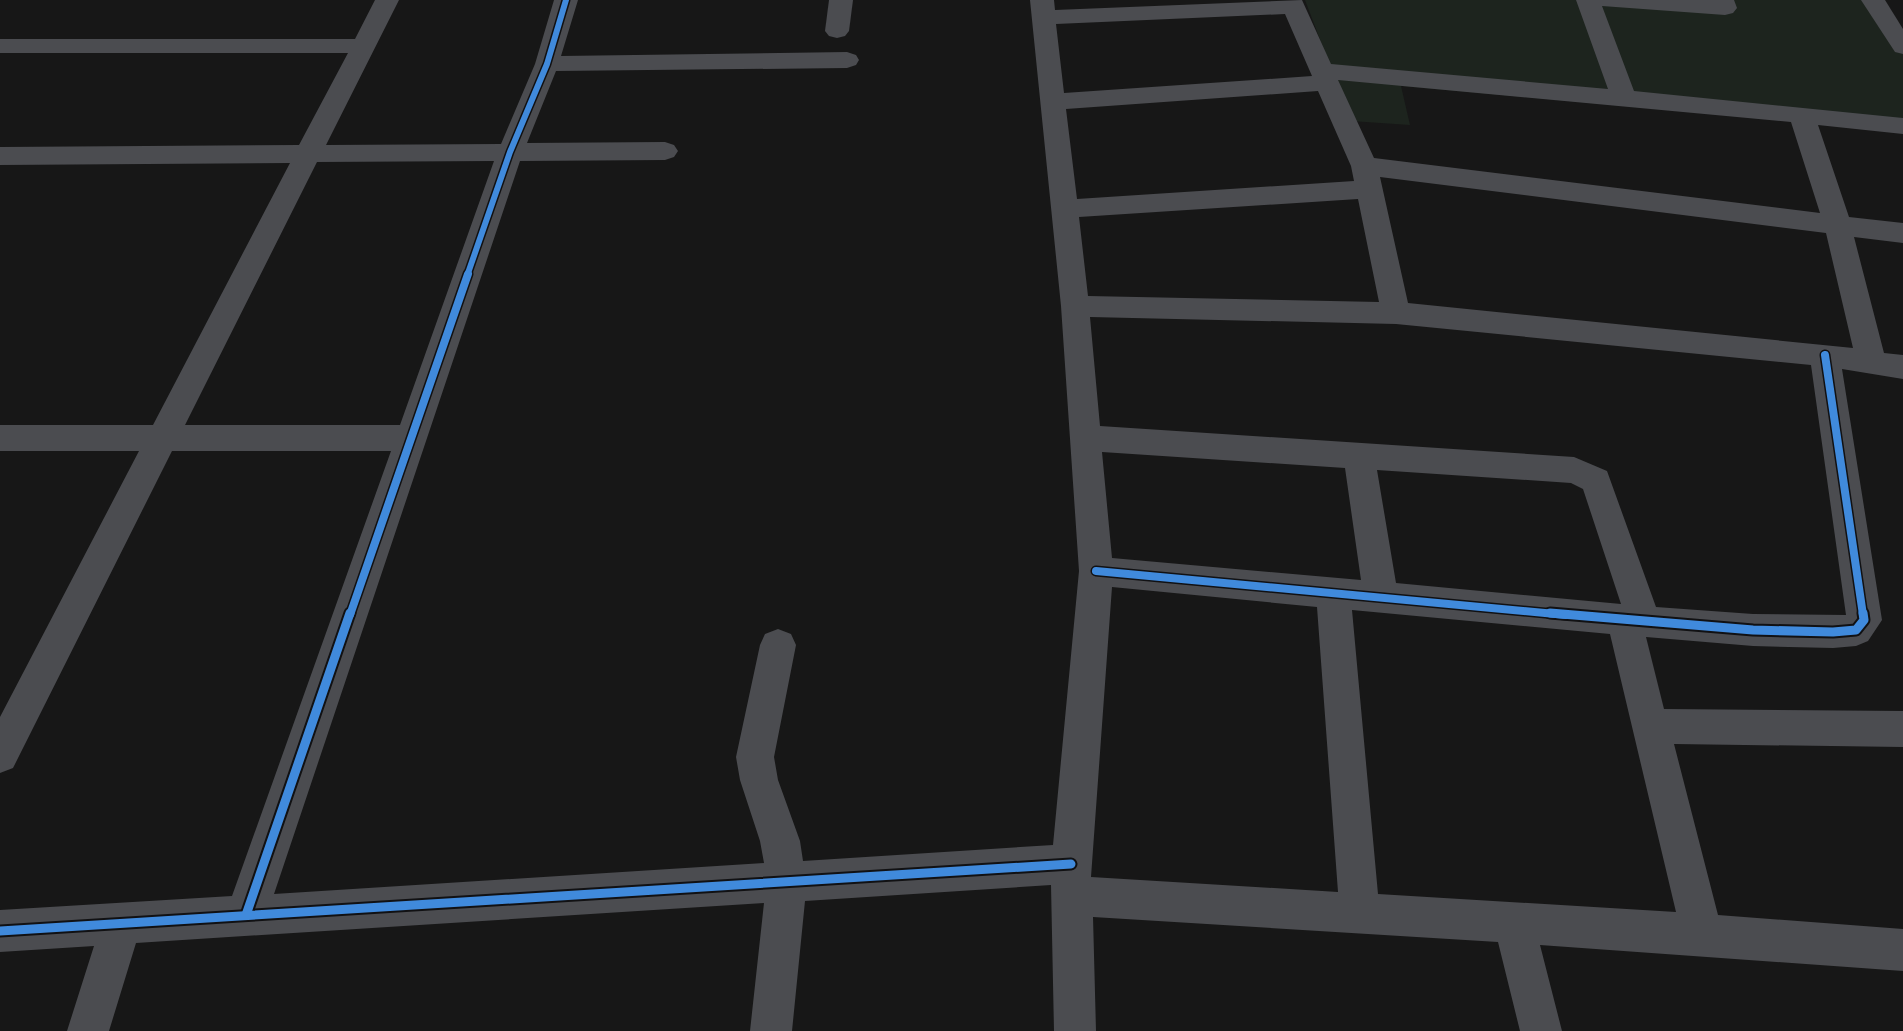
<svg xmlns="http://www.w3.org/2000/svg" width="1903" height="1031" font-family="'Fira Sans',sans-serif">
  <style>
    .green { fill: #1d241e }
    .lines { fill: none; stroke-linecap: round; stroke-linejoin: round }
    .minor { fill: #4b4c50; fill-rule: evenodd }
    .cycleway-far2-casing { stroke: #111113; stroke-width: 9 }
    .cycleway-far1-casing { stroke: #111113; stroke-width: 11 }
    .cycleway-casing { stroke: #111113; stroke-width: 13 }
    .cycleway-far2 { stroke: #408adc; stroke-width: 6 }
    .cycleway-far1 { stroke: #408adc; stroke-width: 8 }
    .cycleway { stroke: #408adc; stroke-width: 9 }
  </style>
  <rect width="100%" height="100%" fill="#171717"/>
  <polygon class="green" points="1305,0 1870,0 1903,51 1903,131 1401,86 1410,125 1351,121"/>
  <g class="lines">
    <g class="minor">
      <path d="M375,0h24l-73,145 175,-1 34,-80 19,-64h24l-17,56 286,-4 9,3 3,5 -3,5 -9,3 -291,3 -29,72 138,-1 9,3 4,6 -4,6 -9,3 -145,1 -246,733 490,-31 -4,-22 -20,-61 -4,-23 24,-112 5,-11 13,-5 13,5 5,11 -22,112 4,23 22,61 3,20 250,-16 26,-274 -18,-265 -31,-306h24l1,10 247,-10 29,64 277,25 -32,-89h158l3,8 -4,5 -8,2 -123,-9 32,85 269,27v16l-85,-9 31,92 54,6v20l-49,-6 30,116 19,2v24l-61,-10 40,251 -14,21 -12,5 -23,2 -80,-2 -107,-9 18,72 239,2v36l-229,-3 44,171 185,14v42l-363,-26 22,86h-42l-22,-89 -405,-25 3,114h-42l-3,-146 -246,16 -13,130h-42l14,-128 -628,40 -27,88h-42l27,-85 -94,6v-42l232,-14 159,-445h-219l-159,317 -13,5v-56l139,-266h-139v-26h153l137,-262 -290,2v-18l299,-2 49,-92h-348v-14h355zM1285,14l27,62 -248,17 -8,-69zM1338,80l453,42 29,91 -446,-55zM1318,91l33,75 3,15 -277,18 -11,-90zM494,161l-94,264h-215l132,-263zM1380,177l446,56 27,115 -445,-45zM1358,199l21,103 -291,-6 -9,-79zM1090,317l306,7 415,41 35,250 -93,-1 -97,-7 -49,-136 -33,-14 -474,-31zM1102,452l243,16 16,112 -249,-22zM1377,470l194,13 12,6 38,115 -225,-21zM1112,587l205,20 21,285 -247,-15zM1352,610l258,24 66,278 -298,-18z"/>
      <polygon points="829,0 853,0 849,31 845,36 837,38 829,36 825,31"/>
      <polygon points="1861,0 1885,0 1903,29 1903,54 1895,52"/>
    </g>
    <g class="cycleway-far2-casing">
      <polyline id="cycleway-far2" points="467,276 510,152 547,64 566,0"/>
    </g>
    <g class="cycleway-far1-casing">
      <g id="cycleway-far1">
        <polyline points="1825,355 1863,615"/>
        <polyline points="1096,571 1566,615"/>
        <polyline points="350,615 468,274"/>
      </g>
    </g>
    <g class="cycleway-casing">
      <g id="cycleway">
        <polyline points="1550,613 1753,630 1833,632 1856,630 1864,620 1863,613"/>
        <polyline points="246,915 350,613"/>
        <polyline points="0,931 1071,864"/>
      </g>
    </g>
    <use href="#cycleway-far2" class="cycleway-far2"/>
    <use href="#cycleway-far1" class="cycleway-far1"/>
    <use href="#cycleway" class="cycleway"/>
  </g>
</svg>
